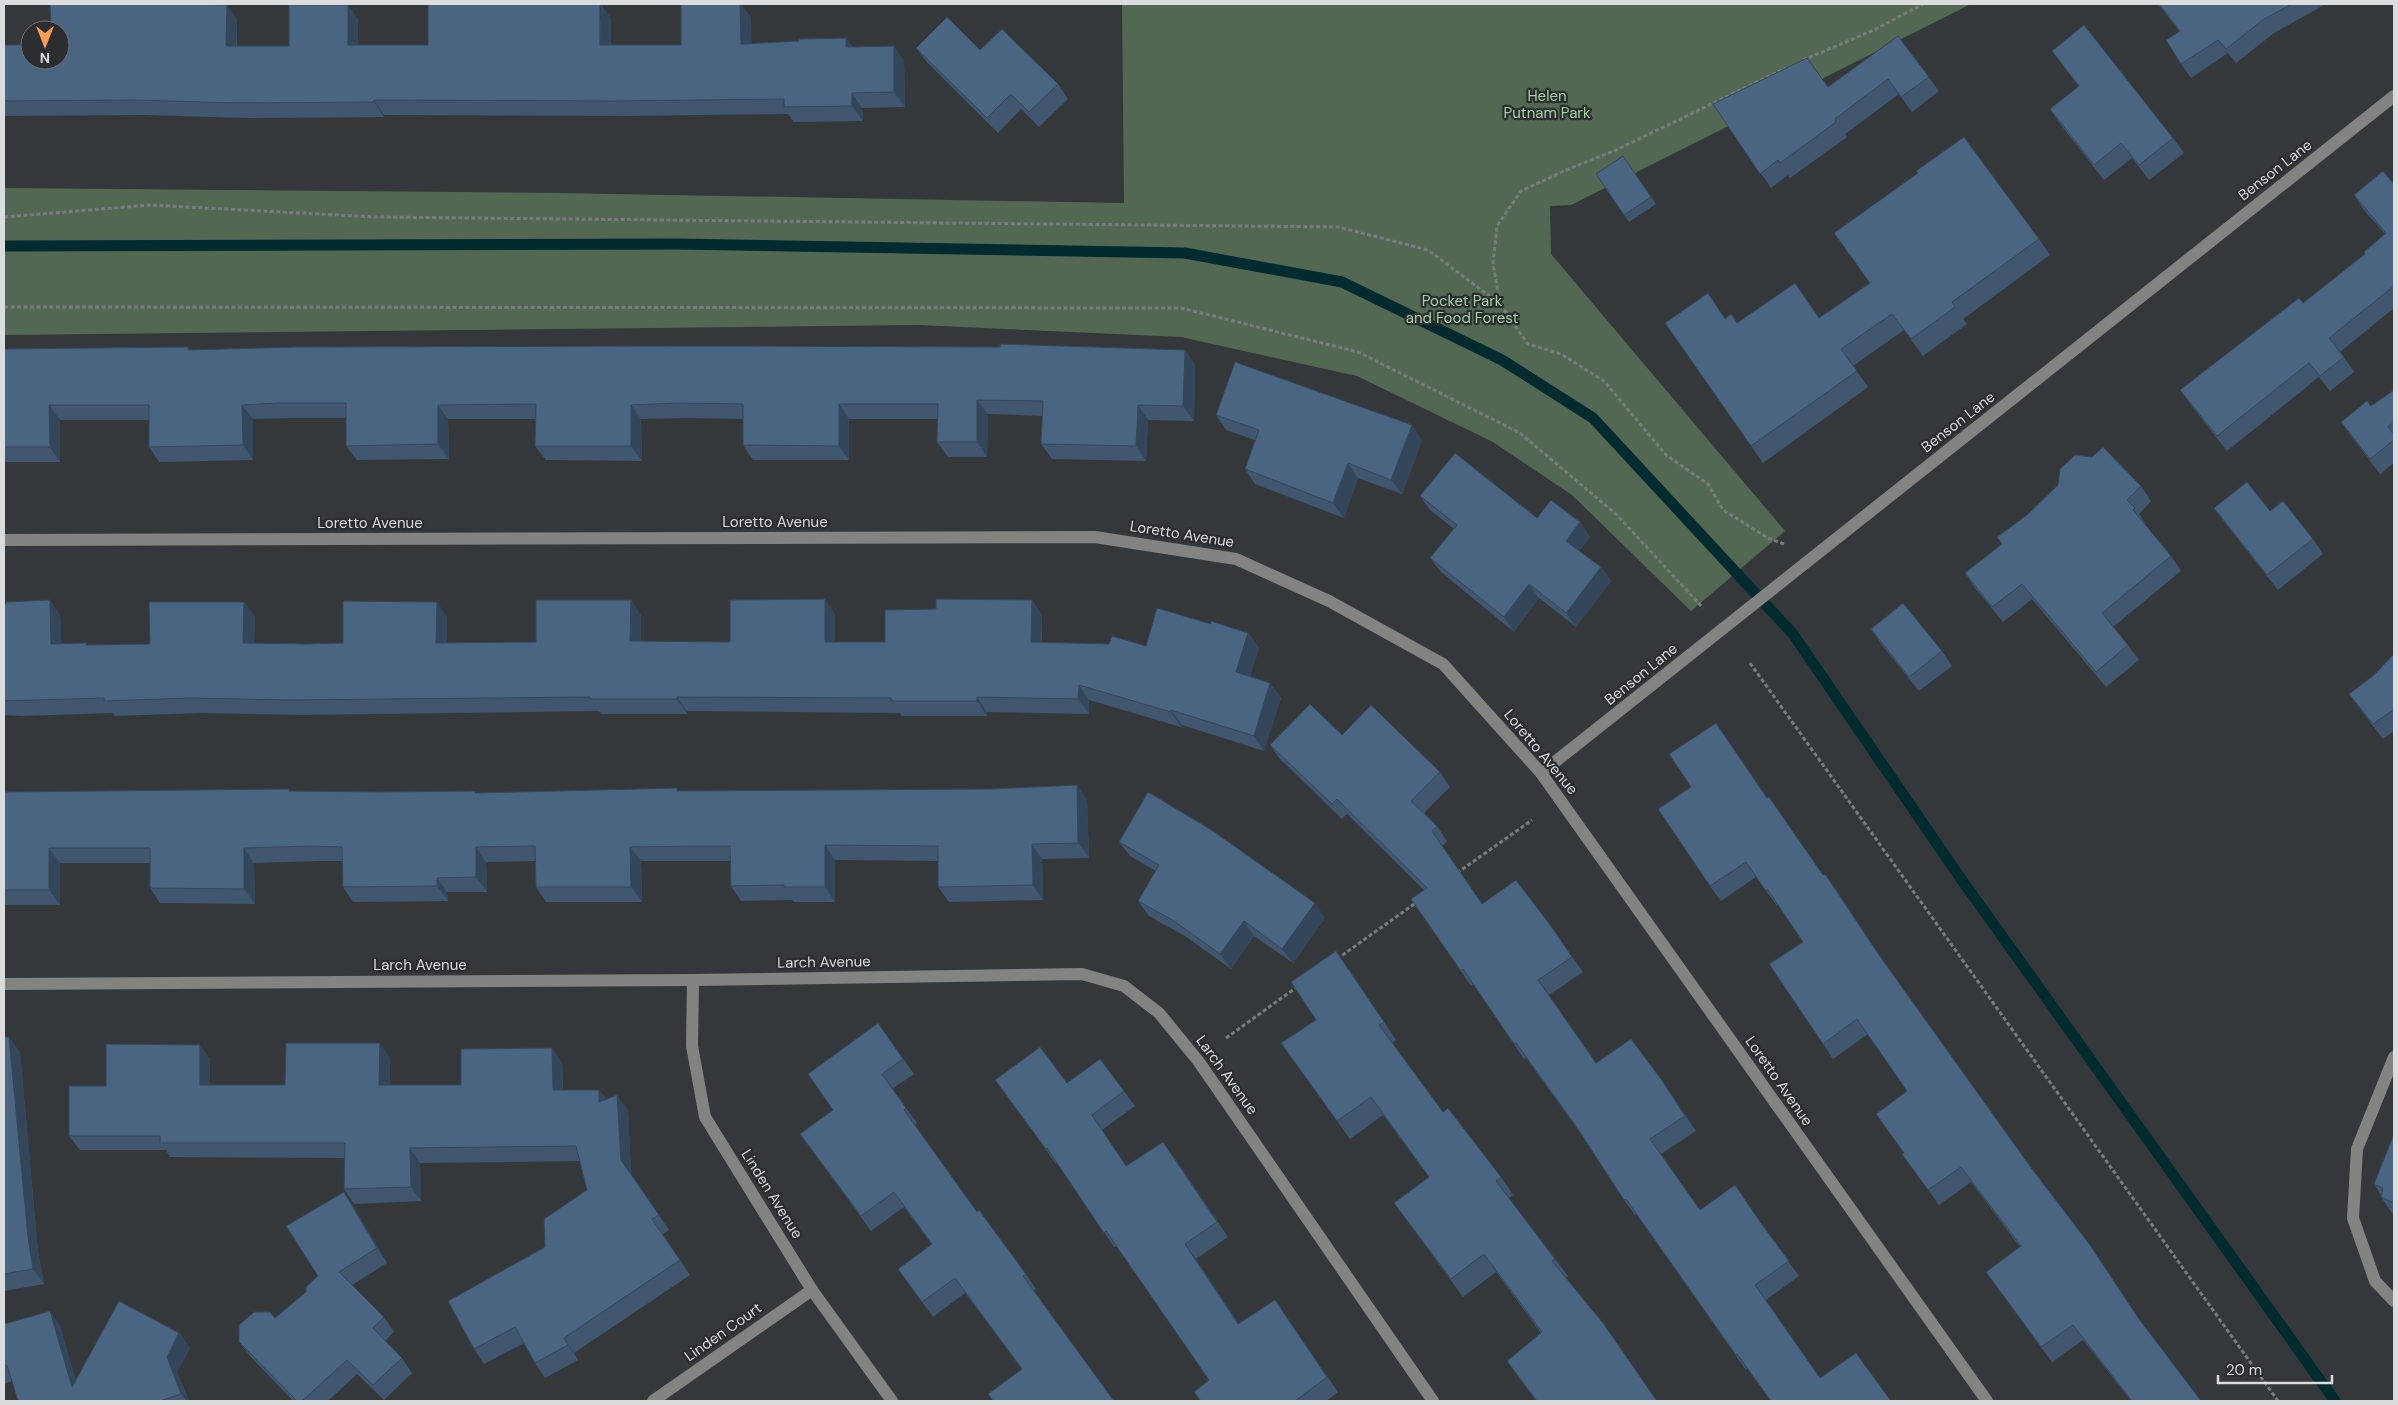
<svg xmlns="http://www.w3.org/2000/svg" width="2398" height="1405" font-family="'DM Sans',sans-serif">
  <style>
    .green { fill: #536852 }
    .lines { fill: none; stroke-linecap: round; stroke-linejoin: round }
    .stream { stroke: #022b30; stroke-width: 11 }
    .path { stroke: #797c7e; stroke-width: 3; stroke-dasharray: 4 2.5; stroke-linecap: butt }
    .minor { stroke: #838381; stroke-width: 12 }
    .wall { fill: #40576f }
    .shaded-wall { fill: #34475a }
    .building { fill: #4a6581; stroke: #34475a }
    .labels { text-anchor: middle; stroke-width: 4.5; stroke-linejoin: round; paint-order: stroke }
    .park-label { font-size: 15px; fill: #a4d2a0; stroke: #2b2d30 }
    .street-label { font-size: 15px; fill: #dadcde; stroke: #2b2d30 }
  </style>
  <rect width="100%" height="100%" fill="#35383b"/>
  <polygon class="green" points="1122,4 1971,4 1571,205 1550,206 1551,254 1785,531 1691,611 1572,495 1493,442 1357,376 1181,337 918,325 4,335 4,188 558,193 1124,203"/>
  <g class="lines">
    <polyline class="stream" points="4,246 676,244 1185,253 1342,282 1502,360 1593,418 1793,634 1959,876 2335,1401"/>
    <g class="path">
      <polyline points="1803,60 1874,30 1923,4"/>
      <polyline points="4,217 150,205 375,217 1338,227 1428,250 1500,304"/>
      <polyline points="4,307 1181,308 1358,352 1520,433 1617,515 1703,608"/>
      <polyline points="1784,544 1768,538 1723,510 1708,484 1666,455 1604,381 1561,354 1528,344 1500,304 1493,263 1497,226 1521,191 1566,170 1616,150 1786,68"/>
      <polyline points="1750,663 2278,1401"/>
      <polyline points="1457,873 1532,820"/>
      <polyline points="1337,959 1417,902"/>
      <polyline points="1226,1038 1297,987"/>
    </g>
    <g class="minor">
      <polyline points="4,540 1095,537 1236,559 1329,601 1443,664 1541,773 1987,1401"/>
      <polyline points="1541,773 2394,96"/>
      <polyline points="693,980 692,1046 705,1117 812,1290 892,1401"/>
      <polyline points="4,984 693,980 1082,974 1124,986 1159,1013 1199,1062 1433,1401"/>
      <polyline points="2394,1057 2357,1149 2353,1218 2375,1281 2394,1301"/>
      <polyline points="653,1401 812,1290"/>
    </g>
  </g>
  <g class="wall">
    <polygon points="2158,4 2326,4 2274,33 2236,63 2228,53 2191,78 2181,64 2179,31"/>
    <polygon points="348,5 358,20 358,45 428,45 611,18 611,45 681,45 751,17 751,44 846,38 852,47 904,61 905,107 862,108 863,121 794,122 788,114 624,116 384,115 384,117 247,118 144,115 4,116 4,45 30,60 237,20 237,46 289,46"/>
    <polygon points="1898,36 1939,91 1912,112 1899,94 1845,134 1847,137 1790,178 1788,175 1771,188 1713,104 1828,87"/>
    <polygon points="916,48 980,50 1058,84 1068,99 1039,127 1021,109 998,133 927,62"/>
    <polygon points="2052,51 2173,138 2184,153 2149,180 2132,158 2104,180 2060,124 2050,109 2079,87"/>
    <polygon points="1623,156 1656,204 1629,222 1596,174"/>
    <polygon points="2394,184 2394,308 2340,352 2354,372 2330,391 2319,377 2227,451 2190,404 2180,390 2303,303 2365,254 2385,234 2364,210 2354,195"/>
    <polygon points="2039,239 2050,255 1963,319 1967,324 1923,356 1904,330 1853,366 1868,387 1763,463 1665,323 1725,318 1737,323 1819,318"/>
    <polygon points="188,347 190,350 1185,350 1195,365 1194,421 1148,420 1146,461 1052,459 1041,444 1042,416 988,414 987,457 948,457 937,442 937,419 849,419 849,460 753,460 743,445 743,419 689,418 641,419 642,461 546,460 535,446 536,419 448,419 449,459 357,460 346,446 346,418 290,418 253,419 253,460 159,462 149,447 149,420 60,420 60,462 4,462 4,349"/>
    <polygon points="2394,390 2394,463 2380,474 2351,436 2341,422 2371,406"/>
    <polygon points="1216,415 1422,440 1402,494 1358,478 1344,518 1255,484 1245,469 1255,440 1226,430"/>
    <polygon points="2058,485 2141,486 2151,501 2139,514 2145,523 2144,524 2171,556 2181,571 2113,627 2128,645 2139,660 2106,687 2032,599 2003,622 1975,588 1965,573 2002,544 1997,537 2027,515"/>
    <polygon points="1420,496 1537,518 1580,522 1590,537 1579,551 1601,567 1611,581 1576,627 1539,598 1514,632 1441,572 1430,558 1454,529 1430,510"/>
    <polygon points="2214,508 2270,511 2313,539 2323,554 2278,590 2225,523"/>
    <polygon points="1032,600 1042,615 1042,642 1146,646 1211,624 1248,633 1259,648 1250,676 1270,683 1281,698 1264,751 1182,725 1181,727 1089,700 1089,714 987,712 987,716 902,716 900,713 687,711 687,714 601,714 599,711 299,715 202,713 115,716 113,713 22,716 4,715 4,604 60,615 61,643 86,643 87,645 150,644 244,602 255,617 254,643 307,644 343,643 447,617 447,643 536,642 641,615 641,641 730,642 835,614 835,642 885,642 936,609"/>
    <polygon points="1871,629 1942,651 1952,666 1919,691 1881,644"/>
    <polygon points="2394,654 2394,731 2383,739 2360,709 2349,694 2374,675"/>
    <polygon points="1342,735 1440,772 1450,787 1424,813 1437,826 1447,841 1442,846 1482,904 1551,926 1583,972 1549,995 1596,1063 1661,1079 1696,1131 1661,1154 1700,1210 1763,1226 1799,1276 1766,1300 1820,1378 1886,1394 1748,1368 1746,1370 1636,1214 1635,1215 1624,1200 1578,1130 1526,1058 1524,1059 1473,984 1471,986 1411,899 1424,890 1347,814 1342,819 1280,759 1270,745"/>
    <polygon points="1691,787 1767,798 1823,875 1836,889 1886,966 2032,1169 2090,1245 2143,1325 2201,1401 2131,1401 2083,1340 2052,1362 1986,1272 2020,1247 1971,1182 1939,1205 1902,1154 1904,1153 1907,1091 1868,1034 1833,1059 1823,1044 1803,942 1778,905 1777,906 1756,877 1721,901 1710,886"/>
    <polygon points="290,791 383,792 475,791 476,793 679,791 1087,800 1089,858 1042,859 1043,900 949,902 938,887 938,861 835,860 835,902 794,902 792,900 741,901 731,886 730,861 641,861 642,902 546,902 536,887 536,861 486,862 487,892 447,892 448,901 353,902 343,887 343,861 319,861 254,863 255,904 160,903 150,888 150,863 60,863 60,905 4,905 4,792"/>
    <polygon points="1119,842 1325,918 1293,963 1254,936 1231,969 1185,936 1149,916 1138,901 1156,871 1130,856"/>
    <polygon points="1349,969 1396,1040 1392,1043 1443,1112 1501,1177 1513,1195 1509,1198 1555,1259 1568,1276 1566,1278 1657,1401 1536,1401 1519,1378 1507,1361 1541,1333 1496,1272 1463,1297 1394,1203 1429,1177 1383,1115 1350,1139 1281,1043 1316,1020"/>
    <polygon points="878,1023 914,1074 892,1089 917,1123 915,1125 977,1212 1026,1274 1036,1289 1034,1291 1022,1369 965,1293 933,1317 898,1269 932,1245 904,1207 871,1231 800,1134 833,1110"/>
    <polygon points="4,1037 20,1052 38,1252 44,1284 4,1291"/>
    <polygon points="200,1045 210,1059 210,1085 285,1085 390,1058 390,1085 461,1085 562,1062 563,1090 599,1090 606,1099 628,1110 631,1174 669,1230 663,1234 690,1275 574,1353 578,1360 545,1378 535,1363 524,1343 484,1364 474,1349 545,1247 587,1190 580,1161 420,1163 421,1201 354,1204 344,1189 345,1158 170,1157 166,1150 80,1150 69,1136 106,1086"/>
    <polygon points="1100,1059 1135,1106 1102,1130 1126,1166 1174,1157 1228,1237 1196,1259 1239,1324 1275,1300 1338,1392 1326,1401 1201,1401 1209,1380 1117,1246 1114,1247 1057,1163 1056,1164 1006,1094 1067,1083"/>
    <polygon points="2394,1134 2394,1214 2392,1213 2381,1197 2381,1195 2374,1184"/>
    <polygon points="344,1192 354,1207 387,1263 352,1285 384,1317 394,1332 385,1341 402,1358 412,1373 384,1400 357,1374 328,1401 293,1401 250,1356 239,1342 275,1318 306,1292 318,1276"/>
    <polygon points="4,1324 60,1326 75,1380 179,1333 190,1348 177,1372 189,1401 18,1401 12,1381 4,1384"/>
  </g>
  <g class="shaded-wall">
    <polygon points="601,4 611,18 611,60 600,45"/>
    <polygon points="740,4 741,4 751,17 752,59 741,44"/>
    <polygon points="227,5 237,20 236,61 226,46"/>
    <polygon points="348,5 358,20 358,60 348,45"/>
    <polygon points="846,38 856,52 846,47"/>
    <polygon points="894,46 904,61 905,107 894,92"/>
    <polygon points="852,93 862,108 863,121 852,106"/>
    <polygon points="374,100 384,115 384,117 374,102"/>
    <polygon points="1185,350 1195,365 1194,421 1183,406"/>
    <polygon points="977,400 988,414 987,457 977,442"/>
    <polygon points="839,404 849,419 849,460 839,446"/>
    <polygon points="49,405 60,420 60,462 50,447"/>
    <polygon points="242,405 253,419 253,460 243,445"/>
    <polygon points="438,405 448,419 449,459 438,444"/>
    <polygon points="631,405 641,419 642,461 631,446"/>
    <polygon points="1138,405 1148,420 1146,461 1136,446"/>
    <polygon points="1412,425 1422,440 1402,494 1391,480"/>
    <polygon points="1348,463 1358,478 1344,518 1333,503"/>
    <polygon points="1580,522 1590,537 1576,555 1566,541"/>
    <polygon points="1601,567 1611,581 1576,627 1566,613"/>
    <polygon points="1529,584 1539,598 1514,632 1504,617"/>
    <polygon points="825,599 835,614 835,657 825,642"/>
    <polygon points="50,600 60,615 62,659 51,644"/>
    <polygon points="631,600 641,615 641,656 630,641"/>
    <polygon points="1032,600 1042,615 1041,657 1031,642"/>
    <polygon points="244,602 255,617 254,658 243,643"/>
    <polygon points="437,602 447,617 447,658 436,643"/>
    <polygon points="1248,633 1259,648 1247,687 1236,672"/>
    <polygon points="1270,683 1281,698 1264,751 1254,736"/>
    <polygon points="1079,685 1089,700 1089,714 1078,699"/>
    <polygon points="677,697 687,711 687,714 677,699"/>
    <polygon points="977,697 987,712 987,716 977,701"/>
    <polygon points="1171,710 1182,725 1181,727 1171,712"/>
    <polygon points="1077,785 1087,800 1089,858 1078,843"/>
    <polygon points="1032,844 1042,859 1043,900 1033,885"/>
    <polygon points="825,845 835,860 835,902 825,887"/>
    <polygon points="476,847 486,862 487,892 476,877"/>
    <polygon points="630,847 641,861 642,902 631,887"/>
    <polygon points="49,848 60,863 60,905 49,890"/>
    <polygon points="244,848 254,863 255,904 244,889"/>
    <polygon points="1825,874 1836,889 1889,970"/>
    <polygon points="437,878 447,892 448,901 437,886"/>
    <polygon points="1315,903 1325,918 1293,963 1282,949"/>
    <polygon points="1244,921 1254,936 1231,969 1220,954"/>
    <polygon points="9,1037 20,1052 38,1252 44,1284 33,1269 28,1237"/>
    <polygon points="380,1043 390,1058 390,1100 379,1085"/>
    <polygon points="200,1045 210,1059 210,1100 200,1085"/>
    <polygon points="552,1048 562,1062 563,1105 553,1090"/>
    <polygon points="1661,1079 1671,1094 1696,1131 1685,1116"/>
    <polygon points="599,1090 609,1104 599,1102"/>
    <polygon points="617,1095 628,1110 631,1174 669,1230 621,1160"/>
    <polygon points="410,1148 420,1163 421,1201 411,1187"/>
    <polygon points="344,1192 354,1207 387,1263 377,1248"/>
    <polygon points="1185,1244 1196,1259 1249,1339 1238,1324"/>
    <polygon points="50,1311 60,1326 82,1401 72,1387"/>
    <polygon points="179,1333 190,1348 177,1372 189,1401 187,1401 181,1394 167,1357"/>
    <polygon points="564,1338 574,1353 578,1360 568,1345"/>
  </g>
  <g class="building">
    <polygon points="50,4 193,4 227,5 226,46 289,46 289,5 348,5 348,45 428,45 428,4 600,4 600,45 681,45 681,4 740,4 741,44 799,41 799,39 846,38 846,47 894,46 894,92 852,93 852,106 784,107 784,99 614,101 374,100 374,102 237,103 134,100 4,101 4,45 30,45 30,60 60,60 60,30 51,30"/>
    <polygon points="2159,4 2292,4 2264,19 2226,49 2218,40 2181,64 2166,40 2180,31"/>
    <polygon points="947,17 980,50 1002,29 1058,84 1029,112 1011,94 987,118 916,48"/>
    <polygon points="2084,25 2173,138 2139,165 2121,143 2094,165 2050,109 2079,86 2052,51"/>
    <polygon points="1898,36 1929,77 1901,97 1888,79 1835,119 1836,122 1780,163 1778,160 1760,174 1713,104 1807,58 1828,87"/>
    <polygon points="1964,137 2039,239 1952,302 1955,307 1911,339 1892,314 1841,349 1857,371 1751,446 1665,323 1708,293 1725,319 1731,314 1737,323 1795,283 1819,318 1870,283 1834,233 1918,173 1916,171"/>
    <polygon points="1623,156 1651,197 1624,215 1596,174"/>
    <polygon points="2383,171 2394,184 2394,286 2329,338 2344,357 2320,376 2309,363 2217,436 2180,390 2299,298 2303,303 2365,254 2364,252 2386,233 2354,195"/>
    <polygon points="1000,344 1185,350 1183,406 1138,405 1136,446 1041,444 1043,401 977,400 977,442 937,442 938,404 839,404 839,446 743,445 743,404 679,403 631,405 631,446 535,446 536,404 438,405 438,444 346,446 346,403 279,403 242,405 243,445 149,447 149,405 49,405 50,447 4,447 4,349 188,347 188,350 296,347 698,346 1000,347"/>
    <polygon points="1235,362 1412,425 1391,480 1348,463 1333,503 1245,469 1259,430 1216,415"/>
    <polygon points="2394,390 2394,422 2388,427 2394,435 2394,440 2370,459 2341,422 2367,401 2371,406"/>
    <polygon points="2103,447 2141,486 2127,500 2135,508 2133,510 2171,556 2102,613 2128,645 2096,672 2022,584 1992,607 1965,573 2002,544 1997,537 2027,515 2058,485 2060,469 2075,455 2092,457"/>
    <polygon points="1455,453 1537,518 1551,500 1580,522 1566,541 1601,567 1566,613 1529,584 1504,617 1430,558 1457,525 1420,496"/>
    <polygon points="2247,482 2270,511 2283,501 2313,539 2267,575 2214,508"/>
    <polygon points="825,599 825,642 885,642 885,610 936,609 936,599 1032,600 1031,642 1109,644 1112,636 1146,646 1157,608 1211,624 1211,621 1248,633 1236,672 1270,683 1254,736 1171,710 1171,712 1079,685 1078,699 977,697 977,701 892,701 891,698 677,697 677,699 590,699 590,697 289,700 191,698 104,701 104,698 4,701 4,604 6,604 6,602 50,600 51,644 86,643 86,645 150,644 149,602 244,602 243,643 307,644 343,643 343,601 437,602 436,643 536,642 536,600 631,600 630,641 730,642 730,600"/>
    <polygon points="1903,603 1942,651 1909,677 1871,629"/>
    <polygon points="2394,654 2394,712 2393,710 2373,724 2349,694 2374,675"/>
    <polygon points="1310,704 1342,735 1371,705 1440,772 1411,801 1437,826 1432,831 1482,904 1516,880 1551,926 1572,957 1538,980 1596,1063 1631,1039 1661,1079 1685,1116 1650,1139 1700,1210 1735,1185 1763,1226 1789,1261 1755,1285 1820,1378 1856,1353 1891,1401 1771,1401 1737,1354 1736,1355 1626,1199 1624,1200 1576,1126 1516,1043 1514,1044 1463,969 1461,971 1411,899 1427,888 1337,799 1332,804 1270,745"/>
    <polygon points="1716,723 1767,798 1769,797 1823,875 1825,874 1879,955 2032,1169 2090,1245 2139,1319 2201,1401 2132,1401 2073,1325 2041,1347 1986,1272 2021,1246 1961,1167 1928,1190 1902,1154 1904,1153 1876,1114 1907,1091 1857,1019 1823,1044 1769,964 1803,942 1768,890 1766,891 1746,862 1710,886 1658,809 1691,787 1669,754"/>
    <polygon points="1077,785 1078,843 1032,844 1033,885 938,887 938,846 825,845 825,887 784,887 784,885 731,886 730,846 695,846 630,847 631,887 536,887 535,846 476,847 476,877 437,878 437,886 343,887 342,847 309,846 244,848 244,889 150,888 150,848 49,848 49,890 4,890 4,792 289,789 289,791 383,792 475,791 475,793 677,788 677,791 991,789"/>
    <polygon points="1148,792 1213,831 1315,903 1282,949 1244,921 1220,954 1174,921 1138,901 1159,865 1119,842"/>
    <polygon points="1336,951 1384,1022 1379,1025 1443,1112 1448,1108 1501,1177 1496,1181 1555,1259 1552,1261 1603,1323 1657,1401 1537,1401 1507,1361 1542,1332 1484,1254 1451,1279 1394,1203 1429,1177 1371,1097 1337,1121 1281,1043 1316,1020 1291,982"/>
    <polygon points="878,1023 903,1059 882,1074 906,1108 904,1110 977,1212 979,1210 1026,1274 1023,1276 1114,1401 993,1401 988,1394 1022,1369 955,1278 922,1302 898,1269 932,1244 894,1192 861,1216 800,1134 833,1110 808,1074"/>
    <polygon points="4,1037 9,1037 28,1237 33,1269 4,1274"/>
    <polygon points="286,1043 380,1043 379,1085 461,1085 461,1049 552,1048 553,1090 599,1090 599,1102 617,1095 621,1160 659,1215 652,1219 680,1260 564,1338 568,1345 535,1363 515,1327 474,1349 448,1301 545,1247 544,1219 587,1190 576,1146 410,1148 411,1187 344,1189 345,1143 160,1143 160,1136 69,1136 69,1086 106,1086 106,1044 200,1045 200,1085 285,1085"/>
    <polygon points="1040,1047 1067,1083 1100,1059 1124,1091 1092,1115 1126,1166 1163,1142 1217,1222 1185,1244 1238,1324 1275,1300 1327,1377 1295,1401 1201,1401 1194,1392 1209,1380 1106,1231 1104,1233 1047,1148 1046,1149 995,1080"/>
    <polygon points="2394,1134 2394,1203 2381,1197 2383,1188 2374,1184"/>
    <polygon points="344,1192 377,1248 339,1272 384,1317 373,1328 402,1358 373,1385 347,1360 302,1401 297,1401 239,1342 239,1325 254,1312 270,1312 275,1318 306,1292 306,1287 318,1276 286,1226"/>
    <polygon points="119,1301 179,1333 167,1357 181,1394 160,1401 18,1401 7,1365 4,1366 4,1324 50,1311 72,1387"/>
  </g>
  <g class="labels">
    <g class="park-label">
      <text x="1547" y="101">Helen<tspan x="1547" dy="17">Putnam Park</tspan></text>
      <text x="1462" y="306">Pocket Park<tspan x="1462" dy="17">and Food Forest</tspan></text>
    </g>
    <g class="street-label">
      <text transform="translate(2275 170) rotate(-38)" y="5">Benson Lane</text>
      <text transform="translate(1958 422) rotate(-38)" y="5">Benson Lane</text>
      <text x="775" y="527">Loretto Avenue</text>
      <text x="370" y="528">Loretto Avenue</text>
      <text transform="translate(1182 534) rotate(9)" y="5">Loretto Avenue</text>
      <text transform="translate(1641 674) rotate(-39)" y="5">Benson Lane</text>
      <text transform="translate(1541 752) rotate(50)" y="5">Loretto Avenue</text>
      <text transform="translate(824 962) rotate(-1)" y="5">Larch Avenue</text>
      <text x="420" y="970">Larch Avenue</text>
      <text transform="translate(1227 1075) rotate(54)" y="5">Larch Avenue</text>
      <text transform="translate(1779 1081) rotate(55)" y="5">Loretto Avenue</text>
      <text transform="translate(772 1194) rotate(58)" y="5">Linden Avenue</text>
      <text transform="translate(723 1332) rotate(-35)" y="5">Linden Court</text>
    </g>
  </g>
  <rect width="2398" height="1405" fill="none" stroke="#dadcde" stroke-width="10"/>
  <g transform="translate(45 45) rotate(180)"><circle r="24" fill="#2b2d30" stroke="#717376"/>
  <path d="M0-4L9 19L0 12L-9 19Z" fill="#fd9c57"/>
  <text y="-8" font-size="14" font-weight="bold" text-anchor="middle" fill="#dadcde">N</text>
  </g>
  <path d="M2218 1375v8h114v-8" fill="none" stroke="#dadcde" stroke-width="2.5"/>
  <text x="2226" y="1375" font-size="15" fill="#dadcde" stroke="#2b2d30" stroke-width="4" paint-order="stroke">20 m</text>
</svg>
